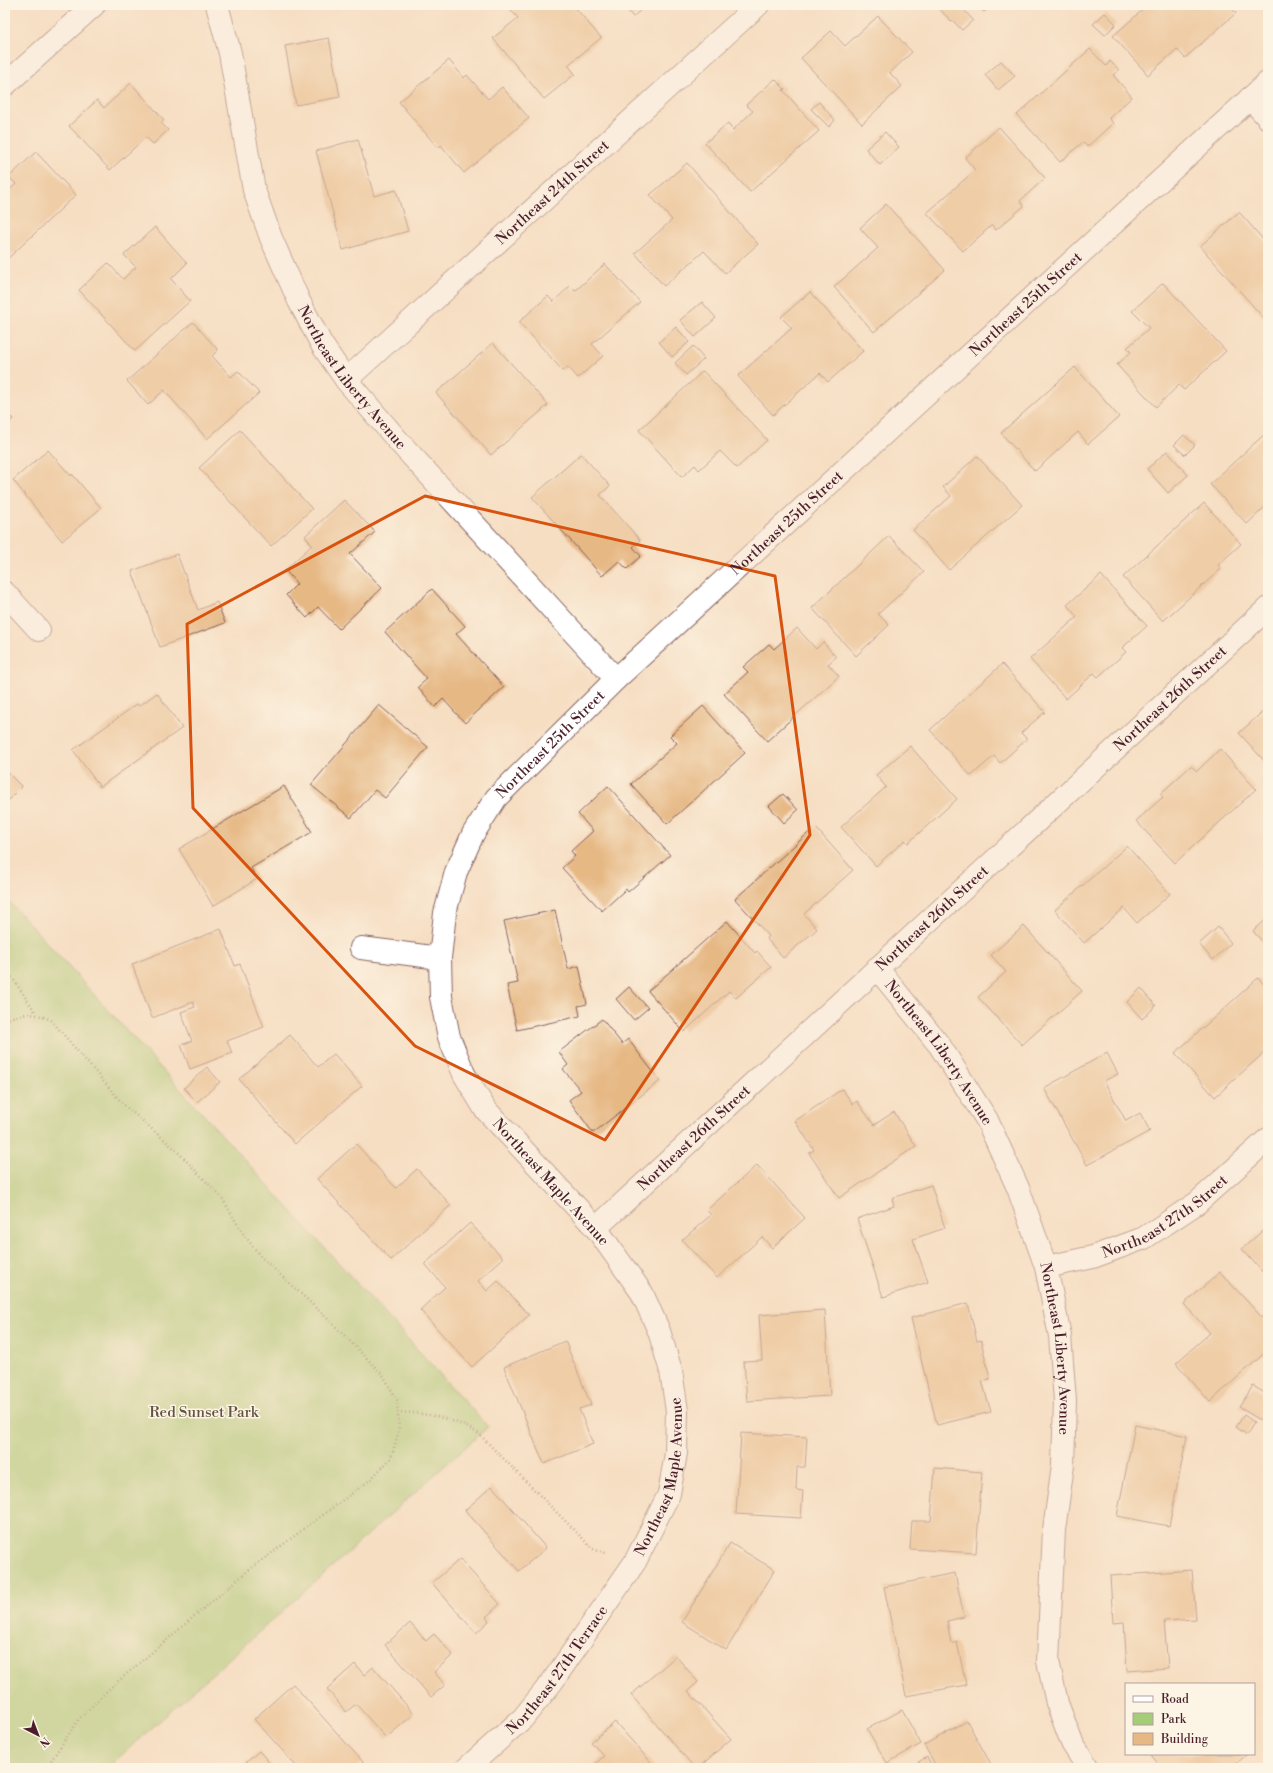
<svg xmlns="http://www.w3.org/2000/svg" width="1273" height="1773" font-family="'Libre Bodoni',serif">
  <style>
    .green { fill: #a5cd78; stroke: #787652 }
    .building { fill: #e6b884 }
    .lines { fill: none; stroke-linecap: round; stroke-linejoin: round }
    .street-casing { stroke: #866260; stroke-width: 24 }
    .path { stroke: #866260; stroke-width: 2.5; stroke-dasharray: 1 3; stroke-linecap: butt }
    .street { stroke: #fff; stroke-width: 22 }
    .marked { fill: none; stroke: #d8530f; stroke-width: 3; stroke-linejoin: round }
    .labels { text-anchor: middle; stroke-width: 3; stroke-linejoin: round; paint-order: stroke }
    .street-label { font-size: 15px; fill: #4a1f2b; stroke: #fcf5e5 }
    .park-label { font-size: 15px; fill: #655342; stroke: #fcf5e5 }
  </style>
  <rect width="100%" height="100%" fill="#fcf5e5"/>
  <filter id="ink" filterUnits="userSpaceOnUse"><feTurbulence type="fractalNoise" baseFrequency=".025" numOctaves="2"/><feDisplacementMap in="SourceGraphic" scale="8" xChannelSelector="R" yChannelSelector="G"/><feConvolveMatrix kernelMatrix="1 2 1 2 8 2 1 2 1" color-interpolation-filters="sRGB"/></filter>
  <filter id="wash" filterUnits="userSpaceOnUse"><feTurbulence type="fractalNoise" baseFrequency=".012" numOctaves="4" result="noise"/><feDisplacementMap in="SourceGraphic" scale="16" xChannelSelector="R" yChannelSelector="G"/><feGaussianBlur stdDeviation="0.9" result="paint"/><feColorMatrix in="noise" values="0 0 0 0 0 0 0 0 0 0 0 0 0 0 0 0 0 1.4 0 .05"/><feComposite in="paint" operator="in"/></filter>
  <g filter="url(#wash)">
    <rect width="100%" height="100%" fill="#f6dec3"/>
    <polygon class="green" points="5,897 488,1427 107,1768 5,1768"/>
    <g id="blocks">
      <g class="building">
        <polygon points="515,5 573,5 601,38 568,65 575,74 544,99 493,38 518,18 510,9"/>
        <polygon points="623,5 646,5 633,17"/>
        <polygon points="936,5 970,5 964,10 973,20 962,30 952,20 951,21"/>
        <polygon points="978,5 992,5 984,12"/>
        <polygon points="1148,5 1228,5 1236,13 1185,58 1177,49 1148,75 1113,36"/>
        <polygon points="1105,13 1116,24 1105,35 1093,24"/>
        <polygon points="878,16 912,52 890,73 902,86 862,124 801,58 831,31 845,46"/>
        <polygon points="329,38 340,97 296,105 285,46"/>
        <polygon points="1090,49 1106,66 1110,61 1119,70 1113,75 1132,97 1109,118 1113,123 1087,147 1083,142 1060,162 1017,115"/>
        <polygon points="449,60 464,78 467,75 488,99 502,87 529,118 464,173 441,145 438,148 399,102"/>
        <polygon points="1001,61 1015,76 998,90 985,75"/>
        <polygon points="775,79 785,89 783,90 819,131 750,192 705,143 728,123 733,130 753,111 746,105"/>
        <polygon points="131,83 164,120 161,123 168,130 153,144 146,137 110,170 69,126 97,100 104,108"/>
        <polygon points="819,102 835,120 829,127 811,109"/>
        <polygon points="999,127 1045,178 1020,201 1024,206 996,230 992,225 963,251 927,213 975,170 965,158"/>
        <polygon points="885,132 899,147 880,165 866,149"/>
        <polygon points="358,139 374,196 396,190 408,231 343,250 316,151"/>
        <polygon points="36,152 76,195 5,261 5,194 16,184 9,177"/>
        <polygon points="687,163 758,244 725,273 704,251 664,286 635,253 672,220 650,195"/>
        <polygon points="886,204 945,270 874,332 834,287 878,248 860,228"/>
        <polygon points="1239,212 1268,245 1268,323 1200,246"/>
        <polygon points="155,227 187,263 171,279 190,301 135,351 79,290 108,263 123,279 136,267 124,255"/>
        <polygon points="605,264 640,302 592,344 603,356 578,378 568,367 563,371 519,322 548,296 553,302 570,286 575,291"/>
        <polygon points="1163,283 1226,351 1184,390 1179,385 1156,407 1117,365 1131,352 1127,348 1149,328 1132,311"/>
        <polygon points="810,292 863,351 828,382 820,373 773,415 738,376 792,328 781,317"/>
        <polygon points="702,302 716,318 695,337 680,320"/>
        <polygon points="193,322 218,350 212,356 231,377 238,371 259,393 207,439 164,390 148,405 127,381"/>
        <polygon points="676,327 689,342 672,357 659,342"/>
        <polygon points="493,343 548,405 491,455 436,393"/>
        <polygon points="693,346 704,359 686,375 675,363"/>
        <polygon points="1075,367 1119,417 1088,444 1078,432 1035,471 1001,433"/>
        <polygon points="703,371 767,440 737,468 720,451 699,470 695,465 682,477 639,430"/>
        <polygon points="5,411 13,419 5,426"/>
        <polygon points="240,430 312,509 271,546 199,468"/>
        <polygon points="1268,431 1268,504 1247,524 1210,484"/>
        <polygon points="1184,435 1195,445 1185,455 1174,445"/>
        <polygon points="48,450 71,476 72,474 101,508 62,541 13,480"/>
        <polygon points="1167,451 1188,475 1168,493 1147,469"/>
        <polygon points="581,454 610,486 600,495 640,540 633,547 641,556 627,569 619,561 602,576 532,497"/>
        <polygon points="977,456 1022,505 949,570 913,530 951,496 943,487"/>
        <polygon points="344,500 375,532 350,554 382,588 339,629 318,607 307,618 286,595 297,584 285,570 312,545 305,536"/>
        <polygon points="1204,503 1241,544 1218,565 1221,569 1163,621 1123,577"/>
        <polygon points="889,536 924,572 878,614 889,625 856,656 812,608"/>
        <polygon points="177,554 198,610 217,602 225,623 160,647 132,571"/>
        <polygon points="1101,575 1147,626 1122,648 1126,652 1098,677 1094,673 1066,699 1030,659 1077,617 1067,605"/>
        <polygon points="432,589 465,626 456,634 504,687 465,723 443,699 435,707 418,687 427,679 385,632"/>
        <polygon points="797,628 816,649 823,642 836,657 828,664 839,676 767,741 724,694 748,672 743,667 769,644 774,649"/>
        <polygon points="1002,664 1045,712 1021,733 1027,739 1000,763 994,756 971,776 930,730"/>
        <polygon points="157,693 182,728 100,787 73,750 137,704 139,706"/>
        <polygon points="379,705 428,747 385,798 375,790 351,818 311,785"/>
        <polygon points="703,706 745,753 667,824 631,784 677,743 670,736"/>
        <polygon points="1268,707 1268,765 1239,733"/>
        <polygon points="910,746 957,799 908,843 905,840 876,866 841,827 886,787 876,775"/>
        <polygon points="1220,749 1256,789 1175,863 1136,821 1163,797 1160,794 1191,766 1197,771"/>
        <polygon points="5,770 22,787 5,804"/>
        <polygon points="284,786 312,832 251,868 257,879 213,906 179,849"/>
        <polygon points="608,786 670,855 628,892 626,889 602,911 562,868 575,856 571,851 593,831 578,814"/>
        <polygon points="783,794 798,810 784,823 769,806"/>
        <polygon points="815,827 853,870 804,914 817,929 783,958 767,939 769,936 735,899"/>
        <polygon points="1127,846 1170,894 1137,923 1124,908 1084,943 1055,910"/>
        <polygon points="555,910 568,969 579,966 587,1004 578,1006 580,1016 517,1030 507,985 518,983 504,921"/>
        <polygon points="1268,918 1268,948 1253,931"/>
        <polygon points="727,921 755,953 757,951 771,967 736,998 729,991 684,1032 648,991"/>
        <polygon points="1024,926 1082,991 1022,1045 978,997 1006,972 991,955"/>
        <polygon points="1218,927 1231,943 1213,960 1199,944"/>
        <polygon points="221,929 235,966 240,964 264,1027 227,1041 232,1053 190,1069 181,1045 192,1041 181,1012 195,1007 193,1002 152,1018 132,964"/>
        <polygon points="1258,978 1268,989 1268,1049 1215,1097 1175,1053"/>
        <polygon points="629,987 648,1008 634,1020 616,999"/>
        <polygon points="1141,988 1156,1006 1142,1019 1127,1002"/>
        <polygon points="602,1019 622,1044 628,1039 660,1081 593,1133 569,1100 581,1091 563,1069 568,1065 559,1052"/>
        <polygon points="290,1035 318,1067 334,1054 362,1086 295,1144 239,1079"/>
        <polygon points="1107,1053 1118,1074 1104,1081 1126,1121 1140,1113 1150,1131 1087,1165 1044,1088"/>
        <polygon points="207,1067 220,1082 197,1102 184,1088"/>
        <polygon points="842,1089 853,1104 857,1101 874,1125 894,1112 916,1146 839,1198 809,1153 814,1150 795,1121"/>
        <polygon points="356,1144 396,1188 417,1169 451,1205 391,1260 317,1179"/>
        <polygon points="757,1165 805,1218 772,1248 762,1237 717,1278 682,1240 711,1215 707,1210"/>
        <polygon points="931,1185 945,1228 913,1239 928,1282 883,1297 857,1219 894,1206 892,1198"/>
        <polygon points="470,1223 503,1258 478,1281 487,1291 498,1281 529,1315 472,1367 420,1310 445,1287 425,1264"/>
        <polygon points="1268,1226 1268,1278 1242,1249"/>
        <polygon points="1220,1272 1268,1324 1268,1350 1210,1402 1176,1363 1210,1333 1184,1304"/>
        <polygon points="968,1303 977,1341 981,1340 990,1379 982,1381 991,1412 937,1425 911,1318"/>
        <polygon points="825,1310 830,1396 747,1401 744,1361 762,1360 759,1315"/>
        <polygon points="565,1341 591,1405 579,1409 593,1444 544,1464 504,1367"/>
        <polygon points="1253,1386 1268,1395 1268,1407 1260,1420 1239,1407"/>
        <polygon points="1244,1415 1254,1422 1247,1435 1236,1427"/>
        <polygon points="1135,1425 1187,1436 1169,1526 1117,1516"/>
        <polygon points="741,1433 807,1437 805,1467 797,1467 796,1490 803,1491 801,1518 736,1514"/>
        <polygon points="935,1468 982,1472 976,1553 910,1549 912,1521 931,1521"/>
        <polygon points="492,1486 546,1548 519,1571 465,1510"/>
        <polygon points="730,1543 775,1570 726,1650 682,1622"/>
        <polygon points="460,1559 500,1604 486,1617 489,1621 476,1633 432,1583"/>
        <polygon points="1192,1570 1196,1619 1164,1621 1168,1668 1127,1671 1124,1622 1113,1623 1110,1576"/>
        <polygon points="955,1573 964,1617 947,1621 951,1644 957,1642 966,1685 906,1696 884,1587"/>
        <polygon points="410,1623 426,1641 434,1634 453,1655 434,1672 445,1685 431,1697 385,1645"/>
        <polygon points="676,1656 698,1682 688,1691 731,1739 698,1768 695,1768 631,1695"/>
        <polygon points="355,1664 364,1675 373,1667 414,1714 386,1738 356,1704 346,1712 327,1689"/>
        <polygon points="293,1684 363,1762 356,1768 331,1768 327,1764 323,1768 298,1768 254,1719"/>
        <polygon points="902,1710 921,1744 887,1763 867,1729"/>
        <polygon points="967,1721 993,1768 937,1768 924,1745"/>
        <polygon points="615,1722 656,1768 591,1768 604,1756 591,1742"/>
        <polygon points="259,1751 274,1768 240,1768"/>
        <polygon points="1149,1754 1245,1754 1246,1755 1236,1764 1239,1768 1161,1768"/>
        <polygon points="927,1757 933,1768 915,1768 913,1765"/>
      </g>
    </g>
  </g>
  <g filter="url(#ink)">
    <use href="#blocks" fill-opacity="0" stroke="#866260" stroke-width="1"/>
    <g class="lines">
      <g class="street-casing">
        <g id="street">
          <path id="s1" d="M217,5l13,48 24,137 17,48 28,63 23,44 24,35 54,63 216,236"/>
          <polyline points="5,85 94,5"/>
          <polyline points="1250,98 1268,118"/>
          <path id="s2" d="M346,380l412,-375"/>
          <polyline points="5,593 39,630"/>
          <polyline points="361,948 440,958"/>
          <path id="s3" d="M877,968l63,78 47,74 31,68 28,79 14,69 5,65 -2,64 -9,65 -6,131 9,42 15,40 16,25"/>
          <path id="s4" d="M596,1228l672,-620"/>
          <path id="s5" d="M1046,1267l47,-10 51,-19 53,-35 71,-64"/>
          <path id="s6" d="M467,1768l56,-50 29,-36 83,-120 34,-68 7,-41 1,-42 -6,-40 -12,-40 -17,-38 -46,-65 -111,-119 -21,-35 -15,-37 -8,-40 -1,-39 5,-45 11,-41 17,-38 23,-36 120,-119 652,-597"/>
        </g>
      </g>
      <g class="path">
        <polyline points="5,967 36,1013"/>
        <path d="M5,1020c19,-8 28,-8 46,0l72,84 52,45 47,49 20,34 19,25 67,62 55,56 14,25 2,30 -8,28 -21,22 -120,89 -141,120 -30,30 -33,49"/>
        <path d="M397,1412c29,1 58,6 82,22l114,115 13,4"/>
      </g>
      <use href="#street" class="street"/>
    </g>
  </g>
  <path d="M0 0H1273V1773H0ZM425,496l350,80 35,259 -205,305 -190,-94 -222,-238 -6,-184z" fill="#f6dec3" fill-opacity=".55" fill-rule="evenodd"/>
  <path class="marked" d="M425,496l350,80 35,259 -205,305 -190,-94 -222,-238 -6,-184z"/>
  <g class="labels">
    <g class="street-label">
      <text dy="5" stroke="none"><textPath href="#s2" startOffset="279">Northeast 24th Street</textPath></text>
      <text dy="5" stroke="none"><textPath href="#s6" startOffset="1850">Northeast 25th Street</textPath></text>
      <text dy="5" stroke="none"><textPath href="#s1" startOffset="402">Northeast Liberty Avenue</textPath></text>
      <text dy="5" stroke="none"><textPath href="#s6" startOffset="1526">Northeast 25th Street</textPath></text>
      <text dy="5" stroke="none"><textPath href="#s4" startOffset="781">Northeast 26th Street</textPath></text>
      <text dy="5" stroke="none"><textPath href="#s6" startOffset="1202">Northeast 25th Street</textPath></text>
      <text dy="5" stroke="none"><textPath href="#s4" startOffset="457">Northeast 26th Street</textPath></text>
      <text dy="5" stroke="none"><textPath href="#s3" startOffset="105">Northeast Liberty Avenue</textPath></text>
      <text dy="5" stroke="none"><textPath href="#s4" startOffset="133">Northeast 26th Street</textPath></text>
      <text transform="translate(551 1182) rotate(48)" y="5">Northeast Maple Avenue</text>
      <text dy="5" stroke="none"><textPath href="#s5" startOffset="131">Northeast 27th Street</textPath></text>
      <text dy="5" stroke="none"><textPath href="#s3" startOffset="429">Northeast Liberty Avenue</textPath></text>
      <text dy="5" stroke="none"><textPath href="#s6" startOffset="358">Northeast Maple Avenue</textPath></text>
      <text dy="5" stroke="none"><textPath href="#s6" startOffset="134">Northeast 27th Terrace</textPath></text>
    </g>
    <g class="park-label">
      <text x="204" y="1417">Red Sunset Park</text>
    </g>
  </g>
  <rect width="1273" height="1773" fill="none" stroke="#fcf5e5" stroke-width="20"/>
  <rect x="1125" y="1683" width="130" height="72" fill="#fcf5e5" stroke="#b59f9b"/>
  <rect x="1133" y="1696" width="20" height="6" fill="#ffffff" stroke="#b59f9b"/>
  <text x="1161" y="1703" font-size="12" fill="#4a1f2b">Road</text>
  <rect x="1133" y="1713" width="20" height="12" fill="#a5cd78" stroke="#b59f9b"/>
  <text x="1161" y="1723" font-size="12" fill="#4a1f2b">Park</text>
  <rect x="1133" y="1733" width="20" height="12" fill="#e6b884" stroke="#b59f9b"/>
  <text x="1161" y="1743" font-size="12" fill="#4a1f2b">Building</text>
  <g transform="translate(38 1735) rotate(138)" stroke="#fcf5e5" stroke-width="3" paint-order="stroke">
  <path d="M0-3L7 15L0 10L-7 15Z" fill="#4a1f2b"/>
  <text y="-6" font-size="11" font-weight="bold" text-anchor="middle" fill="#4a1f2b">N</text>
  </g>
</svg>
